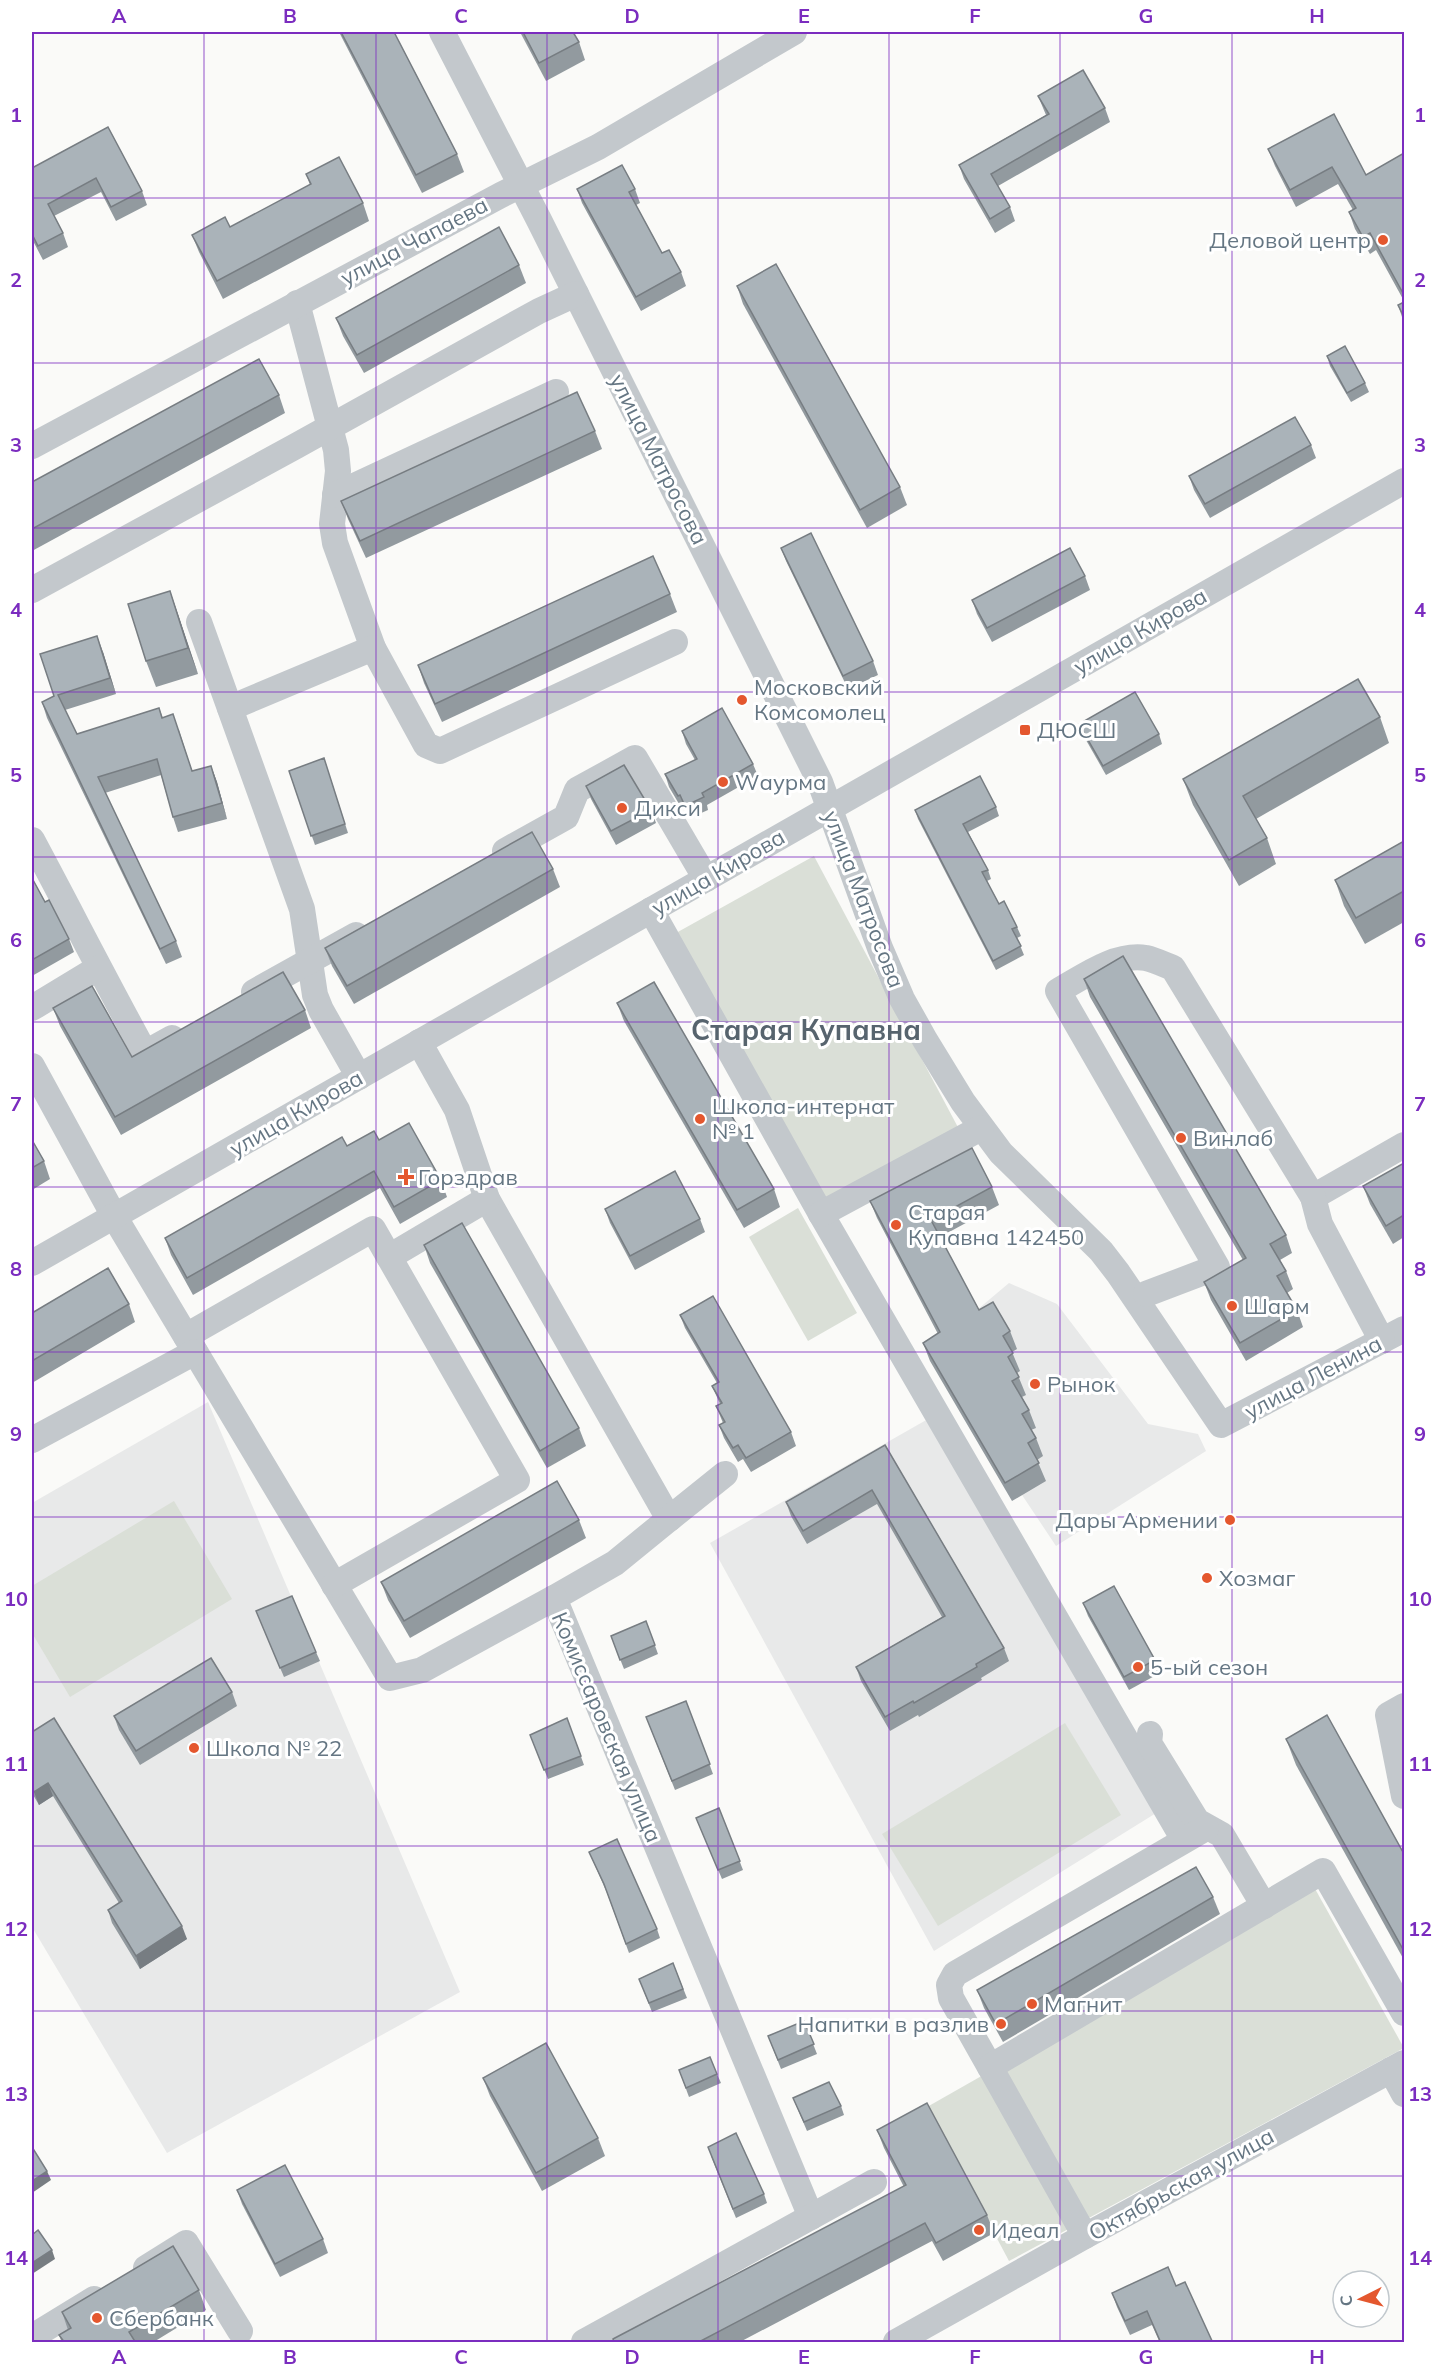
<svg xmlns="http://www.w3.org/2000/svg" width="1436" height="2374" font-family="Mulish,sans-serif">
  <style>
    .built { fill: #e8e9e9 }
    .green { fill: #dadfd7 }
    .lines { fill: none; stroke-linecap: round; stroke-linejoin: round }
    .minor { stroke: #c3c8cc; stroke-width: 26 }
    .wall { fill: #929a9f }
    .shaded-wall { fill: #777d82 }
    .building { fill: #aab3b9; stroke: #777d82; stroke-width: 1.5 }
    .grid { fill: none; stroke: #7b2cbf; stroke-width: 1.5; stroke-opacity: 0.55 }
    .poi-dot { fill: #e4572e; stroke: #fff; stroke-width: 2 }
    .labels { text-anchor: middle; stroke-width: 6; stroke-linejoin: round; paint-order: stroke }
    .poi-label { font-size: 22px; fill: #657683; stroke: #fff; text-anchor: start }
    .street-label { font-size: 22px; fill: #657683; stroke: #fff }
    .district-label { font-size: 28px; font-weight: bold; fill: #57646e; stroke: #fff }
    .neatline { fill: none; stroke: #7b2cbf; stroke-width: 2 }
    .grid-label { font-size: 20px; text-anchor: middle; font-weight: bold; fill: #7b2cbf }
  </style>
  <rect width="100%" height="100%" fill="#fafaf8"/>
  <g class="built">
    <polygon points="1009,1283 1057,1304 1148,1424 1198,1434 1206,1451 1056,1546 972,1420 933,1347"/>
    <polygon points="208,1402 460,1992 167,2153 32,1927 32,1503"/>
    <polygon points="928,1419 1161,1810 934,1951 710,1543"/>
  </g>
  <g class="green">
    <polygon points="814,856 961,1133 828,1203 676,933"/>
    <polygon points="798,1208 857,1313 808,1341 749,1237"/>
    <polygon points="174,1501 232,1599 70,1697 32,1633 32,1586"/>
    <polygon points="1065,1723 1121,1815 938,1926 882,1834"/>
    <polygon points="1314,1887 1404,2048 1009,2261 927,2107"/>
  </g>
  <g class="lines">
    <g class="minor">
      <polyline points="442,32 539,220 820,782 880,948 902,999 925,1040 963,1102 1001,1153 1101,1251 1118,1273 1221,1425 1404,1329"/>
      <polyline points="297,303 336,450 338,471 332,524 335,543 373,648 426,745 440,751 675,642"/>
      <polyline points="32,446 501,195 598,147 794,32"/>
      <polyline points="335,495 556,392"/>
      <polyline points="32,590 296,446 539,311 576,294"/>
      <polyline points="199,622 302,909 315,995 321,1010 359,1077"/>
      <polyline points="230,708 373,648"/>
      <path d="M32,840c38,71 74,142 113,213l27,-15"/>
      <polyline points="505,851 566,817 577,790 635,758 706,879"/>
      <polyline points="651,910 821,1214 1184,1840"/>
      <polyline points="254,992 356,935"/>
      <polyline points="32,1008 98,968"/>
      <polyline points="419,1042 457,1110 487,1199 669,1519 615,1563 554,1598 811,2217"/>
      <polyline points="32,1066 114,1216 390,1678 422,1670 554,1598"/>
      <polyline points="1313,1197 1404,1145"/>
      <polyline points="821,1214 981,1128"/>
      <polyline points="389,1257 487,1199"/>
      <polyline points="32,1263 1404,481"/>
      <path d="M1146,1294l71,-27 -159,-276c25,-14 57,-38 88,-33 9,2 19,7 27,10l140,229 7,27 62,117"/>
      <polyline points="186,1336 373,1229 517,1480 334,1585"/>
      <polyline points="32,1440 195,1352"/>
      <polyline points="669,1519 725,1474"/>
      <polyline points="1404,1706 1388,1715 1404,1796"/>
      <polyline points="1150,1734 1149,1743 1197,1821 1222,1835 1264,1906"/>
      <polyline points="990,2067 951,1998 949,1985 955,1974 1206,1828"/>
      <polyline points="1391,2070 1404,2094"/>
      <polyline points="1085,2236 990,2067 1323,1871 1404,2013"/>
      <polyline points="146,2268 186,2243 240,2331"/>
      <polyline points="32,2337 94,2299"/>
      <polyline points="584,2342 874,2182"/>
      <polyline points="896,2342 1085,2236 1404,2063"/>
    </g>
  </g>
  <g class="wall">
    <polygon points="339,32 394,32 457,154 464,172 422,193"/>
    <polygon points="520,32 573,32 579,42 585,60 546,81"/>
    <polygon points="1038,96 1105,108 1110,122 998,186 1010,207 1015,221 995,233 964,179 959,165 1046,115"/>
    <polygon points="108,127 142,191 147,205 116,221 101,192 54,216 63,233 68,247 43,260 32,239 32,168"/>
    <polygon points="1268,149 1366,175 1404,153 1404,301 1376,250 1370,254 1355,229 1349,212 1353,210 1338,184 1296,207 1275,166"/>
    <polygon points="306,174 363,203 369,221 223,299 199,252 192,235 230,227 310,185"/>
    <polygon points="577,189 635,189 640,203 636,205 662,253 681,272 686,286 641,311 582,203"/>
    <polygon points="519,265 526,283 364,373 343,336 336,318"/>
    <polygon points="737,286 900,487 907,505 867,528 743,304"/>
    <polygon points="1404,302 1404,323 1398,305"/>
    <polygon points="1327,356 1365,383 1369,392 1351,402 1330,366"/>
    <polygon points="279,395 285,413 32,551 32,482"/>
    <polygon points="595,431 602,449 366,558 348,519 341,501"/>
    <polygon points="1311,445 1316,458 1210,518 1194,490 1189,476"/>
    <polygon points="781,548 873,661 878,675 848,689 786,561"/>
    <polygon points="1085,576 1090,590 992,642 977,614 972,600"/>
    <polygon points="170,591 198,674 156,687 146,661"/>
    <polygon points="670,594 677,612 442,722 424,683 418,665"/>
    <polygon points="103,652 116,694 65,710 77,734 159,708 163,718 179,730 192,771 211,766 217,782 227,819 178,832 173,817 161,775 105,793 176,941 182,957 166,964 47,718 42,702 54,696"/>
    <polygon points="1380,717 1389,743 1256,819 1267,838 1276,864 1239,886 1193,805 1183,779"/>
    <polygon points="1079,724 1159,734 1162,744 1106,775 1082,733"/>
    <polygon points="682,731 753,764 758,776 707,805 708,810 690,818 685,807 682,809 669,787 665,774 695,760 686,744"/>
    <polygon points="324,758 348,833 315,845 289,771"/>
    <polygon points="586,786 651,810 656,823 616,845 591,799"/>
    <polygon points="996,807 999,816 968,832 988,870 991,879 987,881 999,904 1017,927 1021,936 1017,938 1024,955 996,970 918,819 915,810"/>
    <polygon points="1404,841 1404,922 1365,944 1344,906 1335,880"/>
    <polygon points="553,869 560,887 354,1004 332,966 325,948"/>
    <polygon points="32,878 45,902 69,939 74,952 32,976"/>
    <polygon points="1084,979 1286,1235 1292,1253 1280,1260 1286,1271 1293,1289 1287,1293 1297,1310 1303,1327 1246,1361 1211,1300 1204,1282 1243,1260 1090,997"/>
    <polygon points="617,1003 774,1189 780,1207 744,1228 624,1021"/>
    <polygon points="53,1008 132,1057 305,1010 311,1028 121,1135 60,1026"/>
    <polygon points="32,1140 44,1161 50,1179 32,1190"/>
    <polygon points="379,1140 441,1180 447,1197 400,1224 380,1188 193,1295 171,1255 165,1238 347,1146"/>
    <polygon points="1404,1163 1404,1237 1393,1244 1370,1204 1363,1186"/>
    <polygon points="992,1187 999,1205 940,1237 979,1310 1010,1331 1017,1349 1012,1352 1020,1371 1017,1373 1026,1395 1022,1397 1029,1410 1036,1428 1031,1430 1036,1438 1043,1456 1037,1460 1046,1481 1012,1501 930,1361 923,1343 938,1334 877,1218 870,1201"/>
    <polygon points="605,1209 700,1219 705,1232 635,1270 610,1223"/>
    <polygon points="424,1245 579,1428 586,1446 547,1468 430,1263"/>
    <polygon points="129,1304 135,1322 32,1383 32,1313"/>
    <polygon points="680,1315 791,1432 796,1446 751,1472 743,1459 738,1462 724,1438 719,1425 723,1423 716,1406 720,1404 712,1386 717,1383 685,1328"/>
    <polygon points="885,1445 1004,1648 1009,1661 981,1678 982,1680 919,1717 918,1715 890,1731 861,1681 856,1667 942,1617 877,1504 807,1544 791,1516 786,1502"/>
    <polygon points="579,1520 586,1538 410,1638 388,1600 381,1582"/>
    <polygon points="1083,1603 1155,1660 1160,1673 1129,1690 1088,1616"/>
    <polygon points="256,1611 316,1652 320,1661 284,1677"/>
    <polygon points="646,1621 658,1654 624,1669 611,1636"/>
    <polygon points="232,1692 237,1706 140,1765 119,1730 114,1716"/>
    <polygon points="686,1701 713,1774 675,1790 646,1717"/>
    <polygon points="567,1718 584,1765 548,1779 530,1735"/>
    <polygon points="32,1732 187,1939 140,1969 112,1923 108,1910 119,1903 53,1796 39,1805 32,1793"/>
    <polygon points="1286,1739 1404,1854 1404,1960 1296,1765"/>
    <polygon points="719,1808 743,1870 722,1879 696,1818"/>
    <polygon points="589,1852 657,1929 660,1938 629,1953 607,1893"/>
    <polygon points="1213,1897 1220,1914 1003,2042 984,2008 977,1990"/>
    <polygon points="673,1963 687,1998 652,2012 639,1979"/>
    <polygon points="804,2021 817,2054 781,2069 768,2036"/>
    <polygon points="679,2070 717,2074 721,2083 689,2097"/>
    <polygon points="483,2078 598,2138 605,2156 542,2191 490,2096"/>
    <polygon points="793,2098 841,2106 844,2115 807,2131"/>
    <polygon points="877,2130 987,2215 994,2233 943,2261 932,2241 738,2343 614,2343 904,2187 884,2148"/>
    <polygon points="711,2156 764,2194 767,2203 736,2218"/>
    <polygon points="237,2190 323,2239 328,2253 280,2277 242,2204"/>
    <polygon points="1176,2286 1213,2343 1160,2343 1152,2325 1130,2335 1117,2307 1112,2293"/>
    <polygon points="199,2290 206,2310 152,2343 62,2343 59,2335 68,2330 62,2312"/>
  </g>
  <g class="shaded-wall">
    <polygon points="170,591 179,617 198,674 188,648"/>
    <polygon points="97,636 103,652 116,694 110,678"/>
    <polygon points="211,766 217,782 227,819 222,803"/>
    <polygon points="48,1783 53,1796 39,1805 34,1792"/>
    <polygon points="182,1926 187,1939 140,1969 136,1956"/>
    <polygon points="47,2171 51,2180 32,2193 32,2181"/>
    <polygon points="52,2250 55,2259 32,2274 32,2263"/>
  </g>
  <g class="building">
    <polygon points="341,32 394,32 457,154 416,175"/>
    <polygon points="523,32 573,32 579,42 539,63"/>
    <polygon points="1083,70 1105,108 991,174 1010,207 990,219 959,165 1049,114 1038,96"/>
    <polygon points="1334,114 1366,175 1404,153 1404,295 1370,233 1363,237 1349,212 1356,208 1332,167 1290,190 1268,149"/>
    <polygon points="108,127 142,191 111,207 96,178 48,204 63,233 38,246 32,234 32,168"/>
    <polygon points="339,157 363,203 217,281 192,235 225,217 230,227 311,184 306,174"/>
    <polygon points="622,165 635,189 629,192 662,253 669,250 681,272 636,297 577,189"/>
    <polygon points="499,227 519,265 357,355 336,318"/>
    <polygon points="776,264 900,487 860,510 737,286"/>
    <polygon points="1404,302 1404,317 1398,305"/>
    <polygon points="1345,346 1365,383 1347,393 1327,356"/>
    <polygon points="259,359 279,395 32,529 32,482"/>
    <polygon points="577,392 595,431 360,541 341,501"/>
    <polygon points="1295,417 1311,445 1205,504 1189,476"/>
    <polygon points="811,533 873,661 843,676 781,548"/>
    <polygon points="1070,548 1085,576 987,628 972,600"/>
    <polygon points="653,556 670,594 435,704 418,665"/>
    <polygon points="170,591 188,648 146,661 128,604"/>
    <polygon points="97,636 110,678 58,695 77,734 159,708 162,718 173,714 192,771 211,766 222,803 173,817 157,759 98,777 176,941 160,949 42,702 54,696 40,654"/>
    <polygon points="1358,679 1380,717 1243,796 1267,838 1229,860 1183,779"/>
    <polygon points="1135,692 1159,734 1103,766 1079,724"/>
    <polygon points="722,708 753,764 702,793 704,797 685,806 680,795 678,796 665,774 697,759 682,731"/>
    <polygon points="324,758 345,824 311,836 289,771"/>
    <polygon points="624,765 651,810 611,831 586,786"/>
    <polygon points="980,776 996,807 963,824 988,870 982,872 999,904 1004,901 1017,927 1012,929 1021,946 993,961 915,810"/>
    <polygon points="532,832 553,869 347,986 325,948"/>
    <polygon points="1404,841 1404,891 1356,918 1335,880"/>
    <polygon points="32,878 45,902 49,900 69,939 32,960"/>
    <polygon points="1123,956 1286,1235 1270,1244 1286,1271 1277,1276 1297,1310 1240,1343 1204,1282 1246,1258 1084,979"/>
    <polygon points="283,972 305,1010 115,1117 53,1008 92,986 132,1057"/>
    <polygon points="654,982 774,1189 737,1210 617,1003"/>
    <polygon points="409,1123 441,1180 394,1207 374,1171 187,1278 165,1238 342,1137 347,1146 374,1131 379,1140"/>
    <polygon points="32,1140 44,1161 32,1168"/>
    <polygon points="972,1148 992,1187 931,1220 979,1310 993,1302 1010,1331 1003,1336 1013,1353 1008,1357 1019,1377 1012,1381 1029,1410 1022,1414 1036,1438 1028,1443 1039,1463 1005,1483 923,1343 940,1332 870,1201"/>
    <polygon points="1404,1163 1404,1215 1386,1226 1363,1186"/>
    <polygon points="675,1171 700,1219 630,1256 605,1209"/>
    <polygon points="462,1223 579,1428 540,1451 424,1245"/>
    <polygon points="108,1268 129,1304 32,1361 32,1313"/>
    <polygon points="713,1296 791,1432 746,1458 738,1445 733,1448 719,1425 725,1422 716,1406 722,1403 712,1386 719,1382 680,1315"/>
    <polygon points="885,1445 1004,1648 976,1664 977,1667 914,1703 913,1701 885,1717 856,1667 945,1616 872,1490 803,1531 786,1502"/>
    <polygon points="557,1481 579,1520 404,1621 381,1582"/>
    <polygon points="1114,1586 1155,1660 1124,1677 1083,1603"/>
    <polygon points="292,1596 316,1652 280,1668 256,1611"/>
    <polygon points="646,1621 655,1645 620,1660 611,1636"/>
    <polygon points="211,1658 232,1692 136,1751 114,1716"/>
    <polygon points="686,1701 710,1764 672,1781 646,1717"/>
    <polygon points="1327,1715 1404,1854 1404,1951 1286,1739"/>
    <polygon points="54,1718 182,1926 136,1956 108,1910 122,1901 48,1783 34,1792 32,1787 32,1732"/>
    <polygon points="567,1718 581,1756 544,1770 530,1735"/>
    <polygon points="719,1808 740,1861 718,1870 696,1818"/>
    <polygon points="617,1839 657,1929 626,1944 604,1884 589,1852"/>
    <polygon points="1196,1867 1213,1897 996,2024 977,1990"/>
    <polygon points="673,1963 683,1989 649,2003 639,1979"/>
    <polygon points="804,2021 814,2044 778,2060 768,2036"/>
    <polygon points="546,2043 598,2138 536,2173 483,2078"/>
    <polygon points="710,2057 717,2074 686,2088 679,2070"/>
    <polygon points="829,2082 841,2106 804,2122 793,2098"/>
    <polygon points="927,2103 987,2215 936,2243 925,2223 697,2343 614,2343 613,2339 906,2185 877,2130"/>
    <polygon points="736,2133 764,2194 733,2209 708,2147"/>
    <polygon points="32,2147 47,2171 32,2181"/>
    <polygon points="285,2165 323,2239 275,2264 237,2190"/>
    <polygon points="38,2230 52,2250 32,2263 32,2235"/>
    <polygon points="173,2246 199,2290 129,2332 136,2343 65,2343 59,2335 71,2328 62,2312"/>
    <polygon points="1168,2267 1176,2286 1185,2282 1213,2343 1161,2343 1147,2311 1125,2321 1112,2293"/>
  </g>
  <path class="grid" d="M204,32v2310M376,32v2310M547,32v2310M718,32v2310M889,32v2310M1060,32v2310M1232,32v2310M32,198h1372M32,363h1372M32,528h1372M32,692h1372M32,857h1372M32,1022h1372M32,1187h1372M32,1352h1372M32,1517h1372M32,1682h1372M32,1846h1372M32,2011h1372M32,2176h1372"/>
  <g class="poi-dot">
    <circle cx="1383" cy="240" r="6"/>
    <circle cx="742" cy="700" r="6"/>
    <rect x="1019" y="724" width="12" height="12" rx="3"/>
    <circle cx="723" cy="782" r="6"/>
    <circle cx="622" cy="808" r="6"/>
    <circle cx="700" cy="1119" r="6"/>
    <circle cx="1181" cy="1138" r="6"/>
    <path d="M403 1168h6v6h6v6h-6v6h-6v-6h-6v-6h6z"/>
    <circle cx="896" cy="1225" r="6"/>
    <circle cx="1232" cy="1306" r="6"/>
    <circle cx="1035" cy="1384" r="6"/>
    <circle cx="1230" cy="1520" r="6"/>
    <circle cx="1207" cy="1578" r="6"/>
    <circle cx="1138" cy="1667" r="6"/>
    <circle cx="194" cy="1748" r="6"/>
    <circle cx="1032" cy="2004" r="6"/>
    <circle cx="1001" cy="2024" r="6"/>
    <circle cx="979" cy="2230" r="6"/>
    <circle cx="97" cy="2318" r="6"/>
  </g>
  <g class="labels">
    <g class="poi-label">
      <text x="1371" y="248" text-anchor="end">Деловой центр</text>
      <text x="754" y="695">Московский<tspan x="754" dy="25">Комсомолец</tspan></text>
      <text x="1037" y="738">ДЮСШ</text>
      <text x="735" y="790">Wаурма</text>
      <text x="634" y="816">Дикси</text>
      <text x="712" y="1114">Школа-интернат<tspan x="712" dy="25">№ 1</tspan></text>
      <text x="1193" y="1146">Винлаб</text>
      <text x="418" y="1185">Горздрав</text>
      <text x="908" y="1220">Старая<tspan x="908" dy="25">Купавна 142450</tspan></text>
      <text x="1244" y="1314">Шарм</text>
      <text x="1047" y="1392">Рынок</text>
      <text x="1218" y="1528" text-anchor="end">Дары Армении</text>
      <text x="1219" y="1586">Хозмаг</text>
      <text x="1150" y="1675">5-ый сезон</text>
      <text x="206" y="1756">Школа № 22</text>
      <text x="1044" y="2012">Магнит</text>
      <text x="989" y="2032" text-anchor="end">Напитки в разлив</text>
      <text x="991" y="2238">Идеал</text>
      <text x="109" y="2326">Сбербанк</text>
    </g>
    <g class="street-label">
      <text transform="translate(414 241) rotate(-28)" y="8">улица Чапаева</text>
      <text transform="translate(659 459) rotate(63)" y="8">улица Матросова</text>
      <text transform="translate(1140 631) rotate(-30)" y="8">улица Кирова</text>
      <text transform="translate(718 872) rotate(-30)" y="8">улица Кирова</text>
      <text transform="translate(864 899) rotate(69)" y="8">улица Матросова</text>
      <text transform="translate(296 1113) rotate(-30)" y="8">улица Кирова</text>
      <text transform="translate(1313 1377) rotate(-28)" y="8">улица Ленина</text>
      <text transform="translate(607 1727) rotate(67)" y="8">Комиссаровская улица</text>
      <text transform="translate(1181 2184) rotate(-29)" y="8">Октябрьская улица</text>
    </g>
    <g class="district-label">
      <text x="806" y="1040">Старая Купавна</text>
    </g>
  </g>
  <rect width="1436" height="2374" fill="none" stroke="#ffffff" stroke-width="66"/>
  <g transform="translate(1361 2299) rotate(264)"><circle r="28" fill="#ffffff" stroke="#c1c8cd" stroke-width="1.5"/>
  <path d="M0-4.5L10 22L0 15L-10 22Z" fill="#e4572e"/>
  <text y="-9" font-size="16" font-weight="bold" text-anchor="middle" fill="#657683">С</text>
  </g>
  <rect x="33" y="33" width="1370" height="2308" class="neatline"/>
  <g class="grid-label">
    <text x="119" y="23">A</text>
    <text x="290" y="23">B</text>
    <text x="461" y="23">C</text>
    <text x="632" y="23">D</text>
    <text x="804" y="23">E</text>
    <text x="975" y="23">F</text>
    <text x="1146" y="23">G</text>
    <text x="1317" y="23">H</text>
    <text x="16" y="122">1</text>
    <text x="1420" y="122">1</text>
    <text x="16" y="287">2</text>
    <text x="1420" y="287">2</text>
    <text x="16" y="452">3</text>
    <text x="1420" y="452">3</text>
    <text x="16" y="617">4</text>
    <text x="1420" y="617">4</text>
    <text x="16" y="782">5</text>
    <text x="1420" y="782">5</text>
    <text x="16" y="947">6</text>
    <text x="1420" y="947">6</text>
    <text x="16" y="1111">7</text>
    <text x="1420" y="1111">7</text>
    <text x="16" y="1276">8</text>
    <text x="1420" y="1276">8</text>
    <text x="16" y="1441">9</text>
    <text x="1420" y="1441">9</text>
    <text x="16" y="1606">10</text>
    <text x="1420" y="1606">10</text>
    <text x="16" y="1771">11</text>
    <text x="1420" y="1771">11</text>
    <text x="16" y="1936">12</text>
    <text x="1420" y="1936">12</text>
    <text x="16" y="2101">13</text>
    <text x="1420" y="2101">13</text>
    <text x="16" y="2265">14</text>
    <text x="1420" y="2265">14</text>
    <text x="119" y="2364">A</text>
    <text x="290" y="2364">B</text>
    <text x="461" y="2364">C</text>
    <text x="632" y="2364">D</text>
    <text x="804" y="2364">E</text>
    <text x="975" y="2364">F</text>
    <text x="1146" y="2364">G</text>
    <text x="1317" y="2364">H</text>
  </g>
</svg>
